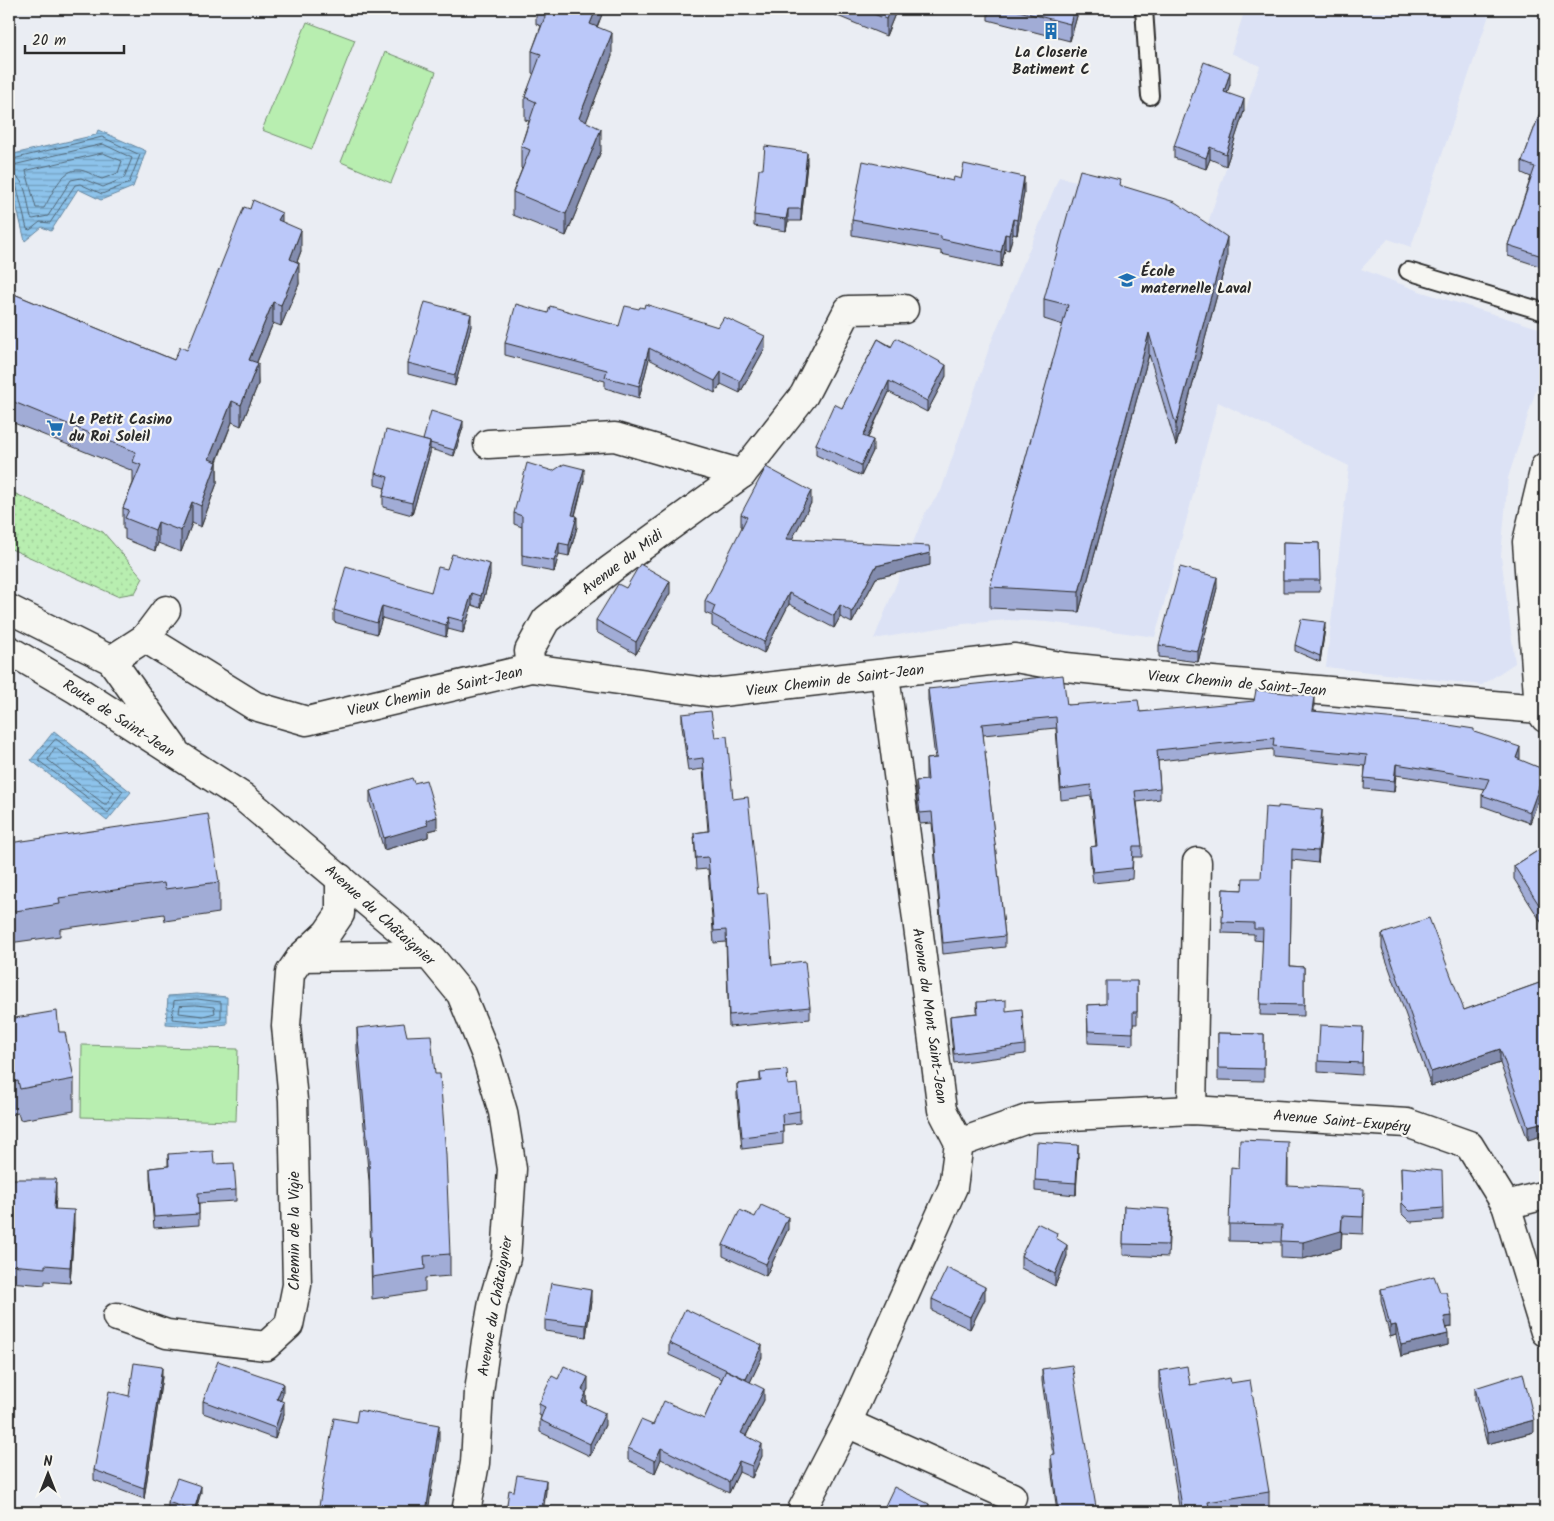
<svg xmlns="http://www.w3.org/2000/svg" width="1554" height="1521" font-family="Kalam,sans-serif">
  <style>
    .built { fill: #dce2f5 }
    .grass { fill: url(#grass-dots); stroke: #728c6e }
    .garden { fill: #b8eeb0; stroke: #728c6e }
    .water { fill: url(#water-rules); stroke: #66869e }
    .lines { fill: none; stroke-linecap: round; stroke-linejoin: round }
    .shore { stroke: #526878; stroke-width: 1 }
    .service-casing { stroke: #2b2b2b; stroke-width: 20 }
    .minor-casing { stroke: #2b2b2b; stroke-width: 31 }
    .tertiary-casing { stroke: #2b2b2b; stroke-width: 31 }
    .service { stroke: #f6f6f2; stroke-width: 16 }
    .minor { stroke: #f6f6f2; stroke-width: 28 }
    .tertiary { stroke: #f6f6f2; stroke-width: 28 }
    .wall { fill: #a1acd6; stroke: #2b2b2b }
    .shaded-wall { fill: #838cae; stroke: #2b2b2b }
    .building { fill: #bbc8f9; stroke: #2b2b2b }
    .labels { text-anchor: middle; stroke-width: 4.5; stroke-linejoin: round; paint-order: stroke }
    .poi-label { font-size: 15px; font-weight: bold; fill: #2b2b2b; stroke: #f6f6f2; text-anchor: start }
    .street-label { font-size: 15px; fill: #2b2b2b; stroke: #f6f6f2 }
  </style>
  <defs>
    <pattern id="grass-dots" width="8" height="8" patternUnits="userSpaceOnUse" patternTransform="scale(1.25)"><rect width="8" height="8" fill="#b8eeb0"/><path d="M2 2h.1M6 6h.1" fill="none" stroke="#9ecc98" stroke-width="1.8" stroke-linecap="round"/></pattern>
    <pattern id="water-rules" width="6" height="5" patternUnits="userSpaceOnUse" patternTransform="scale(1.25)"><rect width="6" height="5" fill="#8dc3eb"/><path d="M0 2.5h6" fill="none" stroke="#739fbf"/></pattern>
  </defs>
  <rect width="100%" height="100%" fill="#eaedf3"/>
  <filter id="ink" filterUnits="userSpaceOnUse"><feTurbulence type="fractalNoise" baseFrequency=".02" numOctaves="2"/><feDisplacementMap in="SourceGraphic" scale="10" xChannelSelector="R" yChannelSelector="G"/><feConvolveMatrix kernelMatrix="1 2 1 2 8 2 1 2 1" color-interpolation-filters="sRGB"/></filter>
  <g filter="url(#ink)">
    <polygon class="built" points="1245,9 1491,9 1411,247 1388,239 1361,269 1422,292 1545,330 1545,362 1508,478 1501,556 1515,663 1482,685 1326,667 1349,466 1218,402 1155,637 1048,622 1008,620 963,624 874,639 925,513 941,491 990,345 1059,177 1166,203 1205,232 1260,66 1231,53"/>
    <polygon class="grass" points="9,491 103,532 143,578 135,593 117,596 9,548"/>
    <g class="garden">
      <polygon points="307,22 355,40 312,149 262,130"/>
      <polygon points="385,52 436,72 391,183 341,162"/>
      <polygon points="82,1045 238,1049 236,1121 81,1117"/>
    </g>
    <g class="water">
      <polygon points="98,130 146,151 133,187 101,200 78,189 51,231 42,227 25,241 9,176 9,155 96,135"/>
      <polygon points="54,731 131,792 107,821 31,760"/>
      <polygon points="197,994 227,997 227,1024 204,1027 166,1024 168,996"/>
    </g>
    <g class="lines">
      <g class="shore">
        <path d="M103,153l19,8 -4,12 -16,6c-7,-2 -14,-8 -22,-9 -19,-2 -28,25 -36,38h-8l-10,-37z"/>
        <polyline points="9,160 102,137 140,155 129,183 102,194 80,184 75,185 50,223 40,222 30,230 27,229 16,184 9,180"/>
        <path d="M9,166l94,-22 29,14 -8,20 -21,9 -22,-9 -10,2 -23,36 -15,3 -2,-1c-4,-14 -4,-43 -22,-44"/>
        <polygon points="56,739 123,791 108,813 39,761 39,758"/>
        <polygon points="55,748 114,792 107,804 104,804 48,760"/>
        <polygon points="197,999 221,1002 221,1019 204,1022 172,1019 174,1001"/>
        <polygon points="196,1005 214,1007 215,1013 203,1016 179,1013 180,1006"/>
      </g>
      <g class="service-casing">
        <g id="service">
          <polyline points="1144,9 1150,96"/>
          <polyline points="1408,271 1545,312"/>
        </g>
      </g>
      <g class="minor-casing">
        <g id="minor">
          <polyline points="488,444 615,437 742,474"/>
          <polyline points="1545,467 1527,542 1539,709 1545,718"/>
          <polyline points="145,638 255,706 307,721 531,668 714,693 1015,658 1066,667 1166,677 1539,709 1545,707"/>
          <polyline points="111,660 145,638 166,610"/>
          <polyline points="531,668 529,651 546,620 611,569 742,474 804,395 848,310 904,309"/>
          <polyline points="301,957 429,955"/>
          <polyline points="1192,1110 1197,862"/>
          <polyline points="959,1143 1030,1118 1192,1110 1407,1123 1469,1145 1506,1205 1545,1332"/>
          <polyline points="1506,1205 1545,1195"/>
          <polyline points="117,1317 167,1334 266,1346 289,1325 297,1285 293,1100 286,1026 290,973 301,957 327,933 340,914 340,878"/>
          <polyline points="847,1423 1012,1497"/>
          <polyline points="801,1512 847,1423 953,1187 959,1143 942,1110 885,675"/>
        </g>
      </g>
      <g class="tertiary-casing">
        <g id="tertiary">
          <polyline points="9,609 111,660 173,747"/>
          <polyline points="9,650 77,690 243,797 404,933 429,955 461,994 486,1055 503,1112 512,1169 506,1258 493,1302 486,1341 479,1392 475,1463 466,1512"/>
        </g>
      </g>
      <use href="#service" class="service"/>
      <use href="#minor" class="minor"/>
      <use href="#tertiary" class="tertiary"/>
    </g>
    <g class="wall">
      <polygon points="536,9 604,9 597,27 612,56 586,122 601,151 566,236 513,215 513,192 522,169 521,168 521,146 529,121 525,120 525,97 534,74 532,73 532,51 541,26 536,24"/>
      <polygon points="823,9 897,9 886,36 823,10"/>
      <polygon points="988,9 1079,9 1070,41 988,20"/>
      <polygon points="1230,84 1227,93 1244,111 1226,166 1210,159 1206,169 1174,158 1174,146"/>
      <polygon points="1545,87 1545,268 1508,256 1508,245 1531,177 1522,173 1522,162 1544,102 1544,91"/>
      <polygon points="807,163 801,221 788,221 786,231 754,226 754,215 763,169"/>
      <polygon points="961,179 1024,192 1017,235 1013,234 1009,250 1005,249 1001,267 941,254 941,251 852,235 852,220 953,181"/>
      <polygon points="1120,185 1227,258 1176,446 1149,354 1079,612 990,608 990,587 1063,325 1044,319 1044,299"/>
      <polygon points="282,222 301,251 297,262 299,284 281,326 273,323 257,362 258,384 241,426 232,422 217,462 217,483 201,527 192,523 181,552 158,543 155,551 125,539 125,529 123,529 123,508 133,483 133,471 9,421 9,292 174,360 187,350"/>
      <polygon points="548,313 619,326 765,348 740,393 721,384 715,393 649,359 639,398 605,388 605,381 505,355 505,343"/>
      <polygon points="471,326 455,386 408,374 408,363"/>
      <polygon points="878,339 946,376 927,412 889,392 868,438 873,451 861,476 816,455 816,444 842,408"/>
      <polygon points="463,427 454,456 430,449 430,453 412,515 383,507 383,496 385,488 375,485 375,473 423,440"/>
      <polygon points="584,480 575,516 577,527 569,556 559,554 554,572 522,566 522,527 514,524 514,513"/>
      <polygon points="811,503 792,539 930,565 876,578 852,623 840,617 834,628 789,604 764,653 712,626 712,616 705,613 705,601 743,527 741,526 741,514"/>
      <polygon points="1283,542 1319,543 1320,592 1283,592"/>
      <polygon points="447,569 490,576 481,608 472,605 463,633 448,629 446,637 382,618 377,634 334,622 334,610 431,592"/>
      <polygon points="626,588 670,593 636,654 596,632 596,620"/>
      <polygon points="1217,588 1198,662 1159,657 1159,645"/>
      <polygon points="1325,628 1320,662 1295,651 1295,645"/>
      <polygon points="928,689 1067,705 1140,712 1314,707 1314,711 1474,732 1520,758 1519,760 1545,770 1545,781 1530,823 1482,806 1482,795 1485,789 1396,775 1394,792 1364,789 1365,766 1273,757 1273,749 1158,761 1160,788 1160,799 1137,802 1142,846 1142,857 1133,857 1132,879 1093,883 1090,858 1090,847 1096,846 1091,796 1061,800 1056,728 983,735 1005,936 1005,947 943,954 932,823 920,824 916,792 916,781 926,780 926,759 935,758 928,700"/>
      <polygon points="682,714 715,737 733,799 758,894 772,965 810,1007 810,1019 729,1027 726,942 714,943 708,869 696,870 694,833 708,831 703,769 688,771 682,726"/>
      <polygon points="414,783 437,829 428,831 428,837 384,850 370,803 370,791"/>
      <polygon points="1322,822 1318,863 1292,860 1290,966 1304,967 1304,1016 1260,1015 1263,941 1254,940 1254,934 1222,933 1223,889 1242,890 1261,878"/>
      <polygon points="9,843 219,882 219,913 165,921 164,914 60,929 60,936 9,943"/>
      <polygon points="1545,846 1545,928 1514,879 1514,866"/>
      <polygon points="1382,934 1464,1010 1545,981 1528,1140 1500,1063 1431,1086 1382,948"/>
      <polygon points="1137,981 1137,1024 1133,1024 1133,1045 1088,1043 1087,1005 1106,1004"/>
      <polygon points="977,1002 1006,1011 1025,1045 1025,1054 954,1063 950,1025 950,1016 977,1013"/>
      <polygon points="9,1019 59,1032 74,1079 74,1111 20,1120 18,1113 9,1115"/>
      <polygon points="1363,1027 1362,1075 1318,1072 1318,1061"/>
      <polygon points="357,1028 450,1254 450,1276 425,1278 425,1291 372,1299 369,1181 357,1050"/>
      <polygon points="1218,1033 1264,1034 1264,1081 1218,1080"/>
      <polygon points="760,1072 788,1085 800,1111 800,1123 783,1125 783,1144 742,1149 737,1096 737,1084 760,1081"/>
      <polygon points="168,1154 214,1164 236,1190 236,1201 199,1203 199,1225 154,1228 150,1178 150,1168 168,1166"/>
      <polygon points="1078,1156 1076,1195 1035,1191 1035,1180"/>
      <polygon points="1288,1159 1288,1186 1364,1206 1363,1234 1342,1233 1341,1248 1303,1259 1281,1258 1281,1242 1229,1241 1229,1224 1239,1168"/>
      <polygon points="1401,1167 1443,1208 1443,1220 1410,1222 1402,1214"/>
      <polygon points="9,1179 56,1196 55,1209 74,1227 70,1283 45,1281 45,1285 9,1282"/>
      <polygon points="1124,1206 1170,1220 1168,1257 1123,1255"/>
      <polygon points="755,1217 788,1229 766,1276 723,1256 723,1245"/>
      <polygon points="1057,1239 1067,1256 1055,1286 1021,1268 1021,1256"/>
      <polygon points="1381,1289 1452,1327 1447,1328 1448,1345 1401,1356 1396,1335 1390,1337 1381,1300"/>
      <polygon points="932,1299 985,1299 970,1329 932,1311"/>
      <polygon points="591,1301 586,1337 545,1331 545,1320"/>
      <polygon points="669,1343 762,1357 750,1382 764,1400 746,1436 762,1456 752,1478 739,1472 729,1493 661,1459 655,1473 628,1460 628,1448 653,1425 704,1419 722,1379 669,1355"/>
      <polygon points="1042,1369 1096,1507 1096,1512 1057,1512 1051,1467 1051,1455 1053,1455 1042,1381"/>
      <polygon points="1159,1371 1190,1385 1231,1383 1269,1492 1269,1509 1249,1512 1180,1512 1159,1388"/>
      <polygon points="162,1377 144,1499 94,1480 94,1470 129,1396"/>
      <polygon points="558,1379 588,1389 586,1393 586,1404 605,1425 590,1456 540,1432 540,1420 541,1416 539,1415 539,1404"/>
      <polygon points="1475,1388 1534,1432 1487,1444 1475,1399"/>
      <polygon points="283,1394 280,1401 284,1414 275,1439 203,1413 203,1401"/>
      <polygon points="201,1492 195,1512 182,1512 168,1508 168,1502"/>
    </g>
    <g class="shaded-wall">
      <polygon points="596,9 604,9 590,46 590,24"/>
      <polygon points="890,9 897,9 886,36 886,19"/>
      <polygon points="1074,9 1079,9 1070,41 1070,24"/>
      <polygon points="612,33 612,56 579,140 579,118"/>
      <polygon points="1230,72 1230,84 1224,104 1224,92"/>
      <polygon points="1244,99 1244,111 1226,166 1226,154"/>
      <polygon points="601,129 601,151 566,236 566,214"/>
      <polygon points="1210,147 1210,159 1206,169 1206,158"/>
      <polygon points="807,152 807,163 801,221 801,209"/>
      <polygon points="1024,177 1024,192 1017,235 1017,220"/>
      <polygon points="788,209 788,221 786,231 786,219"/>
      <polygon points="282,213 282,234 278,220"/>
      <polygon points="1013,219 1013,234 1009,250 1009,235"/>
      <polygon points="301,230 301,251 290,280 290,259"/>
      <polygon points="1005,234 1005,249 1001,267 1001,252"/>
      <polygon points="1227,237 1227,258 1176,446 1176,425"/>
      <polygon points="299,263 299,284 281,326 281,305"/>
      <polygon points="273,302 273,323 249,381 249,360"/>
      <polygon points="471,314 471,326 455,386 455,375"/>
      <polygon points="1149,333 1149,354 1079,612 1079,592"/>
      <polygon points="765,336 765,348 740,393 740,381"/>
      <polygon points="649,348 649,359 639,398 639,386"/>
      <polygon points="258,363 258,384 241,426 241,405"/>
      <polygon points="946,365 946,376 927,412 927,401"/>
      <polygon points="721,372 721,384 715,393 715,381"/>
      <polygon points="889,381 889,392 863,447 863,436"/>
      <polygon points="232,401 232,422 209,480 209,459"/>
      <polygon points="463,421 463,427 454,456 454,450"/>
      <polygon points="873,440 873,451 861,476 861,465"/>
      <polygon points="430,442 430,453 412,515 412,503"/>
      <polygon points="217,462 217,483 201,527 201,506"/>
      <polygon points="584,469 584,480 572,526 572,515"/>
      <polygon points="811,491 811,503 786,551 786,539"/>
      <polygon points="192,502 192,523 181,552 181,531"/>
      <polygon points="577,516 577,527 569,556 569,545"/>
      <polygon points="158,522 158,543 155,551 155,530"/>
      <polygon points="559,543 559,554 554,572 554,561"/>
      <polygon points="930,553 930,565 876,578 852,623 852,612 876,566"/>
      <polygon points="490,564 490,576 481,608 481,596"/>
      <polygon points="1217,577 1217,588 1198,662 1198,651"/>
      <polygon points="670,581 670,593 636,654 636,642"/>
      <polygon points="472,593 472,605 463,633 463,621"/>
      <polygon points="789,593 789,604 764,653 764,642"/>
      <polygon points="840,605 840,617 834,628 834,616"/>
      <polygon points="382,606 382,618 377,634 377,623"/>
      <polygon points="448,617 448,629 446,637 446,625"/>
      <polygon points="1325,622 1325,628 1320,662 1320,656"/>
      <polygon points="1314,696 1314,707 1312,722 1312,711"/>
      <polygon points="1520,747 1520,758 1516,769 1516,758"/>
      <polygon points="1396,764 1396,775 1394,792 1394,781"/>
      <polygon points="1545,770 1545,781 1530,823 1530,812"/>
      <polygon points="1322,810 1322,822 1318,863 1318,851"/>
      <polygon points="437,817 437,829 428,831 428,837 384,850 384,838 426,820"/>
      <polygon points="1500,1049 1500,1063 1431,1086 1431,1072"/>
      <polygon points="1545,1122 1545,1135 1528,1140 1528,1126"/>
      <polygon points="1078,1145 1078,1156 1076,1195 1076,1183"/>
      <polygon points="56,1179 56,1196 54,1226 54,1209"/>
      <polygon points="74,1210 74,1227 70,1283 70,1267"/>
      <polygon points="1342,1216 1341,1248 1303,1259 1303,1242"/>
      <polygon points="788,1217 788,1229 766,1276 766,1264"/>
      <polygon points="1067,1245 1067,1256 1055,1286 1055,1274"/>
      <polygon points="985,1287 985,1299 970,1329 970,1317"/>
      <polygon points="591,1290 591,1301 586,1337 586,1325"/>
      <polygon points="1452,1316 1452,1327 1444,1328 1444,1317"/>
      <polygon points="1396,1325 1396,1335 1390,1337 1390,1326"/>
      <polygon points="1448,1334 1448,1345 1401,1356 1401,1345"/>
      <polygon points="762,1345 762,1357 746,1391 746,1379"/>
      <polygon points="162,1367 162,1377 144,1499 144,1488"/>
      <polygon points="588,1377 588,1389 586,1393 586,1404 582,1414 582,1390"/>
      <polygon points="283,1383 283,1394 277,1411 277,1399"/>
      <polygon points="11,1386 11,1403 9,1404 9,1387"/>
      <polygon points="764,1389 764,1400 741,1445 741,1433"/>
      <polygon points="284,1402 284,1414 275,1439 275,1428"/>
      <polygon points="605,1413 605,1425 590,1456 590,1444"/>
      <polygon points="1534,1420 1534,1432 1487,1444 1487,1433"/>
      <polygon points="439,1425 439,1442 428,1512 426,1512"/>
      <polygon points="762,1444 762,1456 752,1478 752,1466"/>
      <polygon points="661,1448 661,1459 655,1473 655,1461"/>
      <polygon points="739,1461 739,1472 729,1493 729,1482"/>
      <polygon points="546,1480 546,1492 543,1512 542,1505"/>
      <polygon points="201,1486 201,1492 195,1512 194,1512"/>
      <polygon points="929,1504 929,1512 925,1512"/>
    </g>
    <g class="building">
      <polygon points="548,9 596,9 590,24 612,33 579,118 601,129 566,214 513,192 530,150 521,146 536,102 525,97 541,54 532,51"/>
      <polygon points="862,9 890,9 886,19"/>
      <polygon points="1011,9 1074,9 1070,24"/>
      <polygon points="1204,62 1230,72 1224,92 1244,99 1226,154 1210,147 1206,158 1174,146"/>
      <polygon points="1545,99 1545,257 1508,245 1535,167 1522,162"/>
      <polygon points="765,146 807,152 801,209 788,209 786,219 754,215 759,169 763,169"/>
      <polygon points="863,161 953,181 954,177 961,179 964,164 1024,177 1017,220 1013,219 1009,235 1005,234 1001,252 941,239 941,236 852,220"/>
      <polygon points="1080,170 1120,180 1119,185 1175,202 1227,237 1176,425 1149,333 1079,592 990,587 1068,305 1044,299"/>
      <polygon points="253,200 282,213 278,220 301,230 290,259 299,263 281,305 273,302 249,360 258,363 241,405 232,401 209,459 217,462 201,506 192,502 181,531 158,522 155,530 125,518 129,510 123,508 141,465 133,462 136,452 9,400 9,292 174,360 180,347 187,350 244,207 250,209"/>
      <polygon points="425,302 471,314 455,375 408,363"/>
      <polygon points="516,304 548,313 550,306 619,326 625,306 639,309 640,307 644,308 645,304 718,327 724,317 765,336 740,381 721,372 715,381 649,348 639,386 605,377 607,370 505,343"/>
      <polygon points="896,338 946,365 927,401 889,381 863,436 873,440 861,465 816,444 834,404 842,408 878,339 891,347"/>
      <polygon points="431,411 463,421 454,450 430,443 430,442 423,440"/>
      <polygon points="386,430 430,442 412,503 383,496 388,477 375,473"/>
      <polygon points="527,463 553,471 564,464 584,469 572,515 577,516 569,545 559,543 554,561 522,555 522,516 514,513"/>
      <polygon points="766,467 811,491 786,539 929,546 930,553 876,566 852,612 840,605 834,616 789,593 764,642 712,614 715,606 705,601 747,517 741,514"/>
      <polygon points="1283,542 1319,543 1320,580 1283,580"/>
      <polygon points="452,554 490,564 481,596 472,593 463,621 448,617 446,625 382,606 377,623 334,610 346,566 431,592 438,567 447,569"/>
      <polygon points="640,564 670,581 636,642 596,620 618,584 626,588"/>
      <polygon points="1180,567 1217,577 1198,651 1159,645"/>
      <polygon points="1301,619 1325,622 1320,656 1295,645"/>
      <polygon points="1063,675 1067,705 1138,700 1140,712 1254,701 1256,690 1314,696 1312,711 1430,722 1474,729 1474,732 1520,747 1516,758 1545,770 1530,812 1482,795 1489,779 1396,764 1394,781 1364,778 1367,755 1273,746 1274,738 1157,750 1160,788 1135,791 1142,846 1133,846 1132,868 1093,872 1090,847 1097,846 1091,785 1061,789 1056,717 982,724 1005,936 943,943 932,812 920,813 916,781 928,780 926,759 937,758 928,689"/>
      <polygon points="711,711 715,737 727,736 733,799 748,797 758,894 767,893 772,965 805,961 810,1007 729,1015 726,930 714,931 708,857 696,858 694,833 709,831 703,758 688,760 682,714"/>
      <polygon points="412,778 414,783 426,780 437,817 426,820 428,825 384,838 370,791"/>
      <polygon points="1278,806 1322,810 1318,851 1292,849 1290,966 1304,967 1304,1005 1260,1004 1263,929 1254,929 1254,923 1222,922 1223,889 1242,890 1243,878 1261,878 1265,807 1278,808"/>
      <polygon points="208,814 219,882 165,889 164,883 59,898 60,904 9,912 9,843"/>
      <polygon points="1545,846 1545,914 1514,866"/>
      <polygon points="1429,918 1464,1010 1545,981 1545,1122 1528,1126 1500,1049 1431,1072 1382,934"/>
      <polygon points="1106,981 1137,981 1137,1012 1133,1012 1133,1033 1088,1031 1087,1005 1106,1004"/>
      <polygon points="1006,1000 1006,1011 1022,1009 1025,1045 954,1054 950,1016 978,1013 977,1002"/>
      <polygon points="57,1011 59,1032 65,1032 74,1079 20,1089 18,1081 9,1083 9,1019"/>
      <polygon points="404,1023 407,1036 431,1035 435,1074 440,1074 446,1155 450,1254 424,1256 425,1269 372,1277 369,1159 357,1028"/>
      <polygon points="1320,1025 1363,1027 1362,1063 1318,1061"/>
      <polygon points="1218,1033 1264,1034 1264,1069 1218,1068"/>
      <polygon points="787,1070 788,1085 797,1084 800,1111 782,1114 783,1132 742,1137 737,1084 761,1081 760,1072"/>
      <polygon points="1240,1140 1288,1142 1287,1185 1364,1189 1363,1217 1342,1216 1341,1231 1303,1242 1281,1241 1282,1225 1229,1224 1231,1167 1239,1168"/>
      <polygon points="1037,1142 1078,1145 1076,1183 1035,1180"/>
      <polygon points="213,1151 214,1164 234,1163 236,1190 198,1193 199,1214 154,1217 150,1168 169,1166 168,1154"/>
      <polygon points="1401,1167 1442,1171 1443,1208 1410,1211 1402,1203"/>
      <polygon points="9,1179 56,1179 54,1209 74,1210 70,1267 45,1265 45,1268 9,1265"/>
      <polygon points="761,1205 788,1217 766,1264 723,1245 740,1210 755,1217"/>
      <polygon points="1124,1206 1170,1209 1168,1245 1123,1244"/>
      <polygon points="1037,1223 1057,1233 1056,1238 1067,1245 1055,1274 1021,1256"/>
      <polygon points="947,1268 985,1287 970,1317 932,1299"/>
      <polygon points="1434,1276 1440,1292 1446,1292 1452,1316 1444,1317 1448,1334 1401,1345 1396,1325 1390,1326 1381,1289"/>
      <polygon points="551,1283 591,1290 586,1325 545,1320"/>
      <polygon points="685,1309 762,1345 746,1379 669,1343"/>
      <polygon points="218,1361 283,1383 277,1399 284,1402 275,1428 203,1401"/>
      <polygon points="134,1363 162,1367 144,1488 94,1470 109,1391 129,1396"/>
      <polygon points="1072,1365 1096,1507 1064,1512 1058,1512 1051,1455 1055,1454 1042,1369"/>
      <polygon points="564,1366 588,1377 582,1390 586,1393 582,1402 605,1413 590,1444 540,1420 545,1407 539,1404 552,1376 558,1379"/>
      <polygon points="1187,1366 1190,1385 1230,1378 1231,1383 1250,1380 1269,1492 1208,1502 1210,1512 1183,1512 1159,1371"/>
      <polygon points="726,1370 764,1389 741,1433 762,1444 752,1466 739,1461 729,1482 661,1448 655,1461 628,1448 641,1420 653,1425 664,1401 704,1419"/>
      <polygon points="1523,1373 1534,1420 1487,1433 1475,1388"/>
      <polygon points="9,1379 11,1386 9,1387"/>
      <polygon points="358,1410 439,1425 426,1512 318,1512 334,1418 356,1422"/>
      <polygon points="517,1475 546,1480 542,1505 551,1506 550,1512 506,1512 509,1490 514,1491"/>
      <polygon points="177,1478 201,1486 194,1511 168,1502"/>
      <polygon points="894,1487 929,1504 925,1512 882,1512"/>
      <polygon points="692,1507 702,1512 690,1512"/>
    </g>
  </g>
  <defs>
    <g id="building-bare" transform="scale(1.35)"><path d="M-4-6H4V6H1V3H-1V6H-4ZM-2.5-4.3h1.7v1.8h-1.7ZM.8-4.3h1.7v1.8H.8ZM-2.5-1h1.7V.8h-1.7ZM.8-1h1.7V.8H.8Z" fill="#1f6fb2" stroke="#f6f6f2" stroke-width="2.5" paint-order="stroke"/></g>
    <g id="school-bare" transform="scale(1.35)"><path d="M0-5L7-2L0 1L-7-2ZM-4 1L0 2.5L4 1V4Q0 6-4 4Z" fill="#1f6fb2" stroke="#f6f6f2" stroke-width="2.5" paint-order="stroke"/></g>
    <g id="supermarket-bare" transform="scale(1.35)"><path d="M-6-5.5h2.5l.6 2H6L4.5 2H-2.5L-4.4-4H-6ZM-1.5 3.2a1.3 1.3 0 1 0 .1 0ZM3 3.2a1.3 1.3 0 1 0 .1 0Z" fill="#1f6fb2" stroke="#f6f6f2" stroke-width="2.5" paint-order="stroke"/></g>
  </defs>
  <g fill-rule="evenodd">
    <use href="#building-bare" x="1051" y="31"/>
    <use href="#school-bare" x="1127" y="280"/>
    <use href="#supermarket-bare" x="55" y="428"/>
  </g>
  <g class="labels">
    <g class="poi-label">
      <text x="1051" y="57" text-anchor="middle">La Closerie<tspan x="1051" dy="17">Batiment C</tspan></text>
      <text x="1141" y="276">École<tspan x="1141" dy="17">maternelle Laval</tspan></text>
      <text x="69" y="424">Le Petit Casino<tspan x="69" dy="17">du Roi Soleil</tspan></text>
    </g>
    <g class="street-label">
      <text transform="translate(622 562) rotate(-37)" y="5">Avenue du Midi</text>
      <text transform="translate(835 680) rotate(-7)" y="5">Vieux Chemin de Saint-Jean</text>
      <text transform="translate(1237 683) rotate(5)" y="5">Vieux Chemin de Saint-Jean</text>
      <text transform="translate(435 691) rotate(-13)" y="5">Vieux Chemin de Saint-Jean</text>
      <text transform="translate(119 718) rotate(33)" y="5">Route de Saint-Jean</text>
      <text transform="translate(380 915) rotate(42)" y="5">Avenue du Châtaignier</text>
      <text transform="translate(930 1016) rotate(82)" y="5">Avenue du Mont Saint-Jean</text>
      <text transform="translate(1342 1121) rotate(5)" y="5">Avenue Saint-Exupéry</text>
      <text transform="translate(294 1231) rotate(-90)" y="5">Chemin de la Vigie</text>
      <text transform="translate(495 1306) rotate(-80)" y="5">Avenue du Châtaignier</text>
    </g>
  </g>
  <rect width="1554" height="1521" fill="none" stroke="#f6f6f2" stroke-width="30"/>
  <rect x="15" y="15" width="1524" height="1491" fill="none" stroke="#2b2b2b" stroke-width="2" filter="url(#ink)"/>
  <g transform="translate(48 1474)" stroke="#f6f6f2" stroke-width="4" paint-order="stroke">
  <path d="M0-4L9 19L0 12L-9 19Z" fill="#2b2b2b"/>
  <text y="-8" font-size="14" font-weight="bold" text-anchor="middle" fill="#2b2b2b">N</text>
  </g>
  <path d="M25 45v8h99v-8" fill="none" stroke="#2b2b2b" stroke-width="2.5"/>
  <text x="32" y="45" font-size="15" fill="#2b2b2b" stroke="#f6f6f2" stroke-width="4" paint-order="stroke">20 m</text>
</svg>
